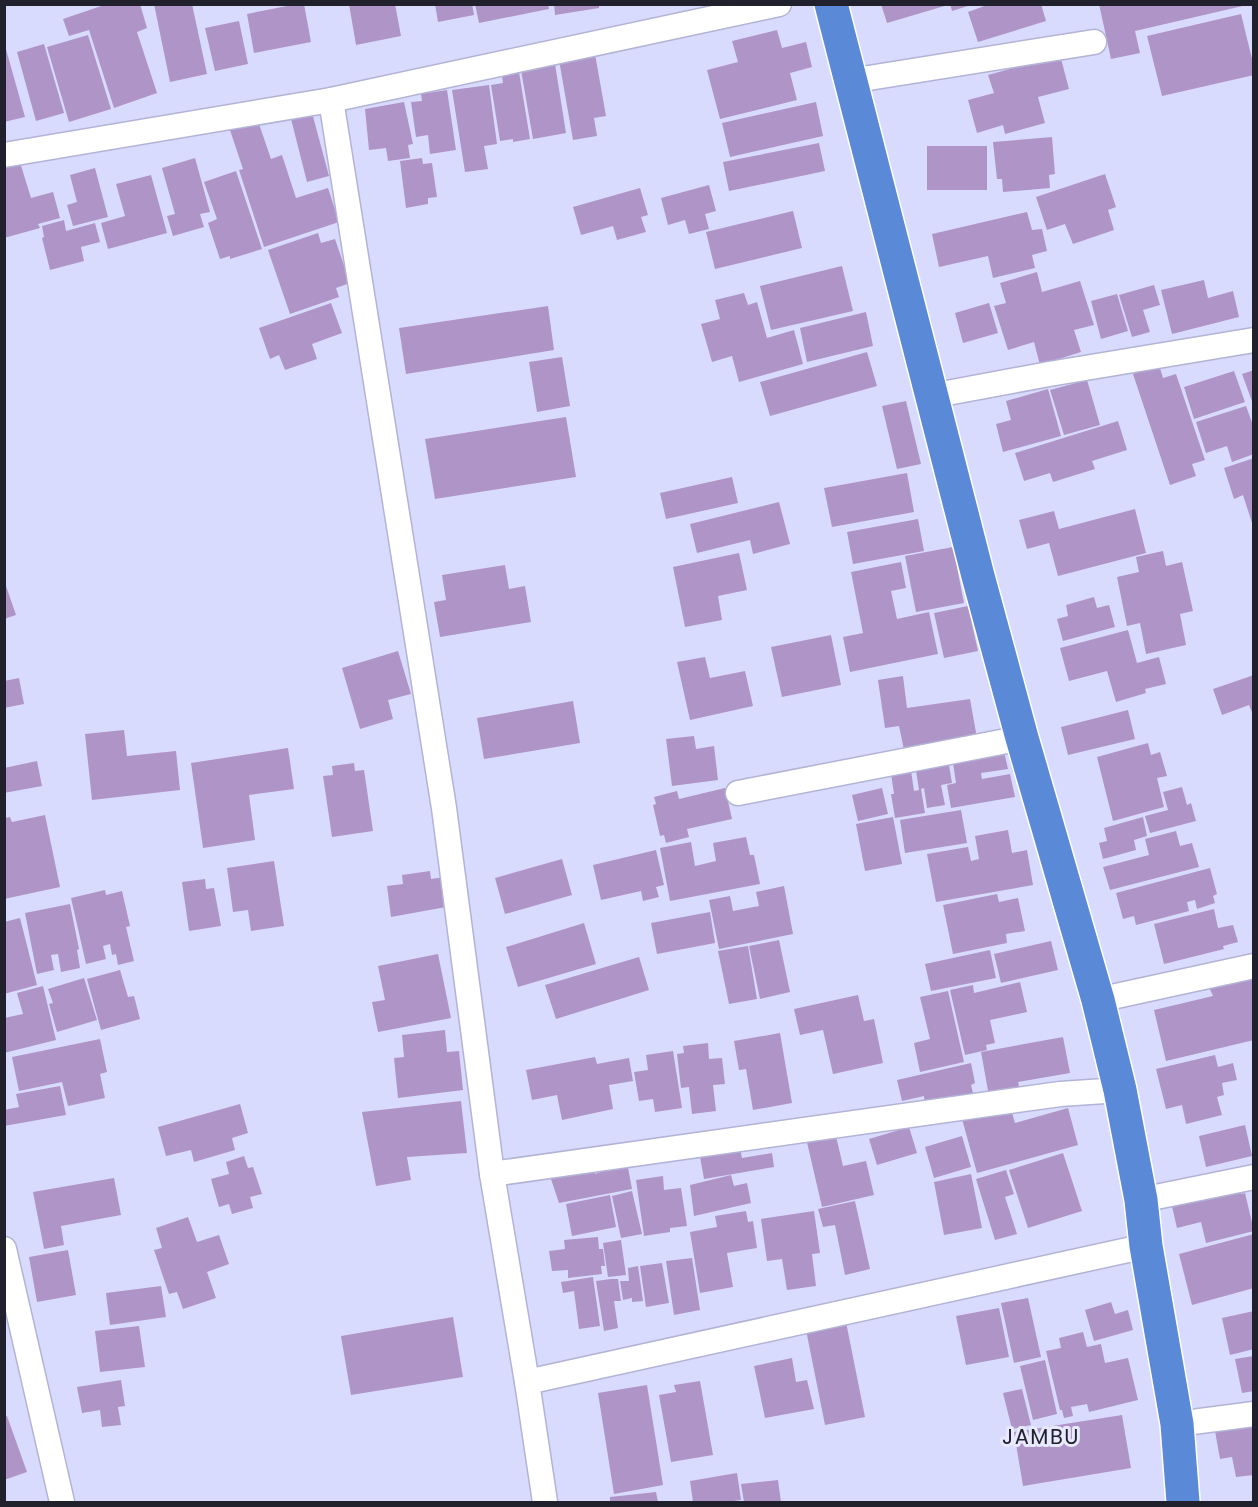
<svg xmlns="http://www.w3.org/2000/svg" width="1258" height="1507" font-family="Poppins,sans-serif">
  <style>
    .building { fill: #af94c8 }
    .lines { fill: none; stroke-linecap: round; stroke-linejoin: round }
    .street-casing { stroke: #b2b3d5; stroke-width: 27 }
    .highway-casing { stroke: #fff; stroke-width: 36 }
    .street { stroke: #fff; stroke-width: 24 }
    .highway { stroke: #5989d7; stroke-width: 33 }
    .labels { text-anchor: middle; stroke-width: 6; stroke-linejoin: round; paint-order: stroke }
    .quarter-label { font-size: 21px; letter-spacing: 1.5px; fill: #21212e; stroke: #e8e9ff }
  </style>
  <rect width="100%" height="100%" fill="#d9dbfe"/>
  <g class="building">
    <polygon points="107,4 140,4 147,28 137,32 157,93 114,108 89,30 69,36 63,19"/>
    <polygon points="154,4 192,4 207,74 170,82"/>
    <polygon points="297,4 304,4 311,42 254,53 247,14"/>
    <polygon points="349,4 395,4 401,36 356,45"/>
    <polygon points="435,4 472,4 474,15 438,22"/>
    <polygon points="475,4 548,4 549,9 479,23"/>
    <polygon points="554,4 599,4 599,8 555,15"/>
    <polygon points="881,4 948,4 948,5 887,23"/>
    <polygon points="950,4 971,4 971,5 952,11"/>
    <polygon points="990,4 1041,4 1046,21 978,42 968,12"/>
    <polygon points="1099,4 1247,4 1247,5 1135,31 1140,53 1111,59"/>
    <polygon points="1241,14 1254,67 1254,75 1162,96 1147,36"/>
    <polygon points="239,21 248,64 215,71 205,28"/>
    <polygon points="777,30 782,48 806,42 812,67 790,73 797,100 720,119 707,70 738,62 732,41"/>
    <polygon points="88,35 111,109 69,122 47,47"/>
    <polygon points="4,42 25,117 4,122"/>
    <polygon points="44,44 64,113 36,121 17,52"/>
    <polygon points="595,54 606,116 594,118 597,136 573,140 559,60"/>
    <polygon points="1060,55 1069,89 1038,97 1045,123 1005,134 1003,125 977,133 968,100 994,93 988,75"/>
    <polygon points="555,64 566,133 533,139 521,70"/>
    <polygon points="518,66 530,139 513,142 513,139 500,141 491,85 503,83 501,69"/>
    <polygon points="489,85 497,144 484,146 488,169 465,172 452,90"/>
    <polygon points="447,90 456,150 430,154 428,135 416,137 411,102 422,101 421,94"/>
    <polygon points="404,102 413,144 408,145 410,158 388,161 386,148 369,150 365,109"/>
    <polygon points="816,102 823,136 730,157 722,123"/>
    <polygon points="311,109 329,176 307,182 290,115"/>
    <polygon points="258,121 271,159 282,155 296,198 328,188 339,222 264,247 239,170 243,169 230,130"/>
    <polygon points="1052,137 1055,174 1049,175 1050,188 1003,192 1002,179 997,179 993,142"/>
    <polygon points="819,143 825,171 729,191 723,162"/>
    <rect x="927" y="146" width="60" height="44"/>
    <polygon points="195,158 210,212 200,214 204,227 173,236 167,216 175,214 162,168"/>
    <polygon points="422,158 423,164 432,163 437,197 428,198 428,204 406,208 400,161"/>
    <polygon points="19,159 31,198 53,192 60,218 38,224 40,228 4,238 4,163"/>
    <polygon points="95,168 108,217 73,226 67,205 77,202 70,175"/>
    <polygon points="236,171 262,249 230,259 230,256 220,259 208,223 217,219 204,182"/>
    <polygon points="1105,174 1116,207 1108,210 1114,230 1073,244 1065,224 1047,230 1036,197"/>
    <polygon points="151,175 167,233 108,249 101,223 125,216 116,184"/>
    <polygon points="709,185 716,211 705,214 709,229 689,234 685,220 668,225 661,198"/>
    <polygon points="640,188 648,215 641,217 646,232 617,240 613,226 581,235 573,207"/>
    <polygon points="793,211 802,248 715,269 706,232"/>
    <polygon points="1027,212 1032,230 1042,229 1047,251 1032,255 1035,268 993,278 988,256 939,267 932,234"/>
    <polygon points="64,220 66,231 95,223 100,242 81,247 84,261 50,270 42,238 44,237 42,226"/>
    <polygon points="318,233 321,243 335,239 350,283 336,288 339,297 290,314 268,250"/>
    <polygon points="842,266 853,311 771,330 760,286"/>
    <polygon points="1037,272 1042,292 1080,281 1094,325 1074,330 1081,352 1040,365 1034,342 1008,350 994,306 1006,303 1000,283"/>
    <polygon points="1204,280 1208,298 1233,291 1239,317 1172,334 1161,290"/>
    <polygon points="1154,285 1160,305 1143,310 1150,332 1132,337 1119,295"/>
    <polygon points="744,293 748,305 757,302 767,338 794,330 803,364 739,382 732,356 712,362 701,324 720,319 715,300"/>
    <polygon points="1117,294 1128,331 1101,339 1091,301"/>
    <polygon points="331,303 342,333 312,344 317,359 285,370 279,355 270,359 259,328"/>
    <polygon points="989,303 998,333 963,343 955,313"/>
    <polygon points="548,306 554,350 406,374 399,328"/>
    <polygon points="866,312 873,346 807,362 800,328"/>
    <polygon points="867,352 877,386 770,416 760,382"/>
    <polygon points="562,357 570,406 537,412 529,362"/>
    <polygon points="1159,365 1163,378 1176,374 1205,460 1192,464 1196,476 1170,485 1133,374"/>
    <polygon points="1254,370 1254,404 1253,404 1242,374"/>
    <polygon points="1234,371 1245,402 1194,419 1184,387"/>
    <polygon points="1087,380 1100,425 1064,435 1050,390"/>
    <polygon points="1048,389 1061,436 1003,452 996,424 1011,420 1006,401"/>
    <polygon points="906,401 921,464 897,469 882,406"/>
    <polygon points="1246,406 1254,428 1254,454 1232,462 1227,446 1206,453 1196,422"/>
    <polygon points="566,417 576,477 435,499 425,439"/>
    <polygon points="1118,421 1127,450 1092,461 1095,469 1053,482 1050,473 1024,481 1015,453"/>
    <polygon points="1254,458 1254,526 1253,526 1243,495 1234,499 1224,468"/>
    <polygon points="907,473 914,512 832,527 824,488"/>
    <polygon points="732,477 738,503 666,519 660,493"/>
    <polygon points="779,502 790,544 753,554 750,540 697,553 690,524"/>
    <polygon points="1135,509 1146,553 1058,576 1049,543 1027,549 1019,520 1054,511 1059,529"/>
    <polygon points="918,519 924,551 853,564 847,532"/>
    <polygon points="953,547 964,603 916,612 905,556"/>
    <polygon points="1163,551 1166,566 1182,562 1193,611 1180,614 1186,645 1146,654 1140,623 1127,626 1117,577 1139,572 1136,557"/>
    <polygon points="739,553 747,590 718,596 722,620 685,627 673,567"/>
    <polygon points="901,562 906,588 891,591 897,619 929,612 938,654 850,672 843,637 863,633 851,572"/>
    <polygon points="505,565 509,589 525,586 531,622 440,637 434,602 446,600 442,575"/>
    <polygon points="4,580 16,615 4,619"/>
    <polygon points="1094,597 1097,608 1109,605 1115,627 1063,641 1057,619 1068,616 1066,605"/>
    <polygon points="968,606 978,651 944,658 934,613"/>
    <polygon points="1128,630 1137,663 1159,657 1166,684 1145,689 1146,693 1116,702 1107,671 1069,681 1060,648"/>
    <polygon points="831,635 841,685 782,697 771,647"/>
    <polygon points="398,651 411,694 388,700 393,719 360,729 342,668"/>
    <polygon points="705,657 710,678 745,671 753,706 690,720 677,662"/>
    <polygon points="1254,675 1254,717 1249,705 1222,715 1213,689"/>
    <polygon points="903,676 907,708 970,699 977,738 904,750 899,726 885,728 878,680"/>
    <polygon points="19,678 24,704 4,708 4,681"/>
    <polygon points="573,701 580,743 484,759 477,718"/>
    <polygon points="1128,710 1135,739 1068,755 1061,727"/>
    <polygon points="124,730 127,756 176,751 180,790 92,800 85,734"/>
    <polygon points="694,736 696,749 714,746 718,780 672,786 666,739"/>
    <polygon points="1148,743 1151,755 1160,752 1167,776 1157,778 1164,807 1113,821 1097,757"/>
    <polygon points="1003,747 1008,769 981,773 982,779 1010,774 1015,797 951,808 947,785 956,783 952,756"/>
    <polygon points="288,748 294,789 249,795 255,840 203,848 191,763"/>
    <polygon points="948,759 952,783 941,785 945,805 927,808 924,788 921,789 925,813 895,818 891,794 894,794 890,767 910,764 914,791 919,790 915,764"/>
    <polygon points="37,761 42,786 4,793 4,768"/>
    <polygon points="354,763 355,771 364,770 373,831 332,837 323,776 333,775 332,766"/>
    <polygon points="1182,787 1187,805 1191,803 1196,821 1150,833 1145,816 1168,810 1163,792"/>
    <polygon points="725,788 732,819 687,829 689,837 666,843 664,835 660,836 653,805 656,804 654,797 677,791 679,799"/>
    <polygon points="882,788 888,814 858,821 852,795"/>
    <polygon points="961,810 967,843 905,853 900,820"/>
    <polygon points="45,815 60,887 4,899 4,818 10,817 12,822"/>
    <polygon points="893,817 902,864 865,871 856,824"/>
    <polygon points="1143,817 1147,836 1134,840 1136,850 1103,859 1099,843 1107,841 1104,828"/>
    <polygon points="1008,830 1012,853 1027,850 1033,885 936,902 927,854 968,847 971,861 979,859 975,836"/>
    <polygon points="1176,831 1180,846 1192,843 1199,867 1110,890 1103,867 1149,855 1145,839"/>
    <polygon points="746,837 750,855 754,855 760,884 670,901 660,848 691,842 695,866 716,861 713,843"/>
    <polygon points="656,850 664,885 656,887 659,897 643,901 641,891 601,900 593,865"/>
    <polygon points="562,859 572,895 505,914 495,878"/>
    <polygon points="274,861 284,926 251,931 248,910 233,912 227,868"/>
    <polygon points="1210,868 1217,894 1213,896 1215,903 1197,909 1195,900 1187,902 1189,911 1136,925 1134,916 1123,919 1116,893"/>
    <polygon points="430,871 431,879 445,877 446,907 391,917 387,886 403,884 402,875"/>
    <polygon points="205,879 206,889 214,888 221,926 189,931 182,882"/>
    <polygon points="784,886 793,934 719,949 709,900 730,896 733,911 759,906 756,892"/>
    <polygon points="105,890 106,895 122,891 130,926 126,927 134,961 118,965 116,954 112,955 110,944 103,946 106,959 86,964 71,898"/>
    <polygon points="997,894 999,902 1018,898 1025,931 1006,934 1007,943 953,954 943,905"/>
    <polygon points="70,904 79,949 77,950 80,968 61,972 58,954 51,955 54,970 37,974 25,913"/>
    <polygon points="1214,909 1218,928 1233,925 1238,942 1223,946 1224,949 1164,964 1154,924"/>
    <polygon points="710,912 715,943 657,954 651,923"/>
    <polygon points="20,918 37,985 4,994 4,922"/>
    <polygon points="584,923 596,964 518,987 506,947"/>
    <polygon points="779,940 790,992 760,999 749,946"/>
    <polygon points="1051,941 1058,970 1001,983 994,954"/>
    <polygon points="748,946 757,999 729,1004 718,951"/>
    <polygon points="990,950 996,978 931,991 925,964"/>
    <polygon points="438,954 451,1018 378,1032 372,1002 385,1000 378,966"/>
    <polygon points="639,957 649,990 556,1019 545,985"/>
    <polygon points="120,970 128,997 134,996 140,1019 101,1030 87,979"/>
    <polygon points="1254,974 1254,1040 1166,1061 1154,1010 1213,996 1208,985"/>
    <polygon points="84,978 97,1020 57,1032 49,1004 53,1003 48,989"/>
    <polygon points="1020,982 1027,1012 990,1020 995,1043 986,1045 987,1050 965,1055 950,990 973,985 974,993"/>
    <polygon points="43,986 56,1040 4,1053 4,1018 23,1014 17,993"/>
    <polygon points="948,991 964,1062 920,1072 914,1043 930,1039 920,997"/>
    <polygon points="858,995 864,1021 874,1019 883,1063 833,1074 823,1030 800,1035 794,1009"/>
    <polygon points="445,1030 447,1052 459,1051 463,1090 398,1098 394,1058 404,1057 402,1035"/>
    <polygon points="780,1033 792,1103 753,1110 746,1069 739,1070 734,1041"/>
    <polygon points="1063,1037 1070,1073 1018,1082 1020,1090 989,1096 981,1052"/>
    <polygon points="100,1039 107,1072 100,1074 105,1098 68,1106 62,1082 19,1091 12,1057"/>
    <polygon points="708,1043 709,1059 722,1058 725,1084 713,1085 716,1111 692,1114 689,1087 681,1088 677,1054 684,1053 683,1046"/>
    <polygon points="673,1051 682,1108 655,1112 653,1099 639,1101 634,1072 648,1070 646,1055"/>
    <polygon points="1215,1055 1218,1067 1233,1063 1237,1080 1222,1083 1224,1095 1217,1097 1222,1115 1186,1124 1182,1105 1166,1109 1156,1069"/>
    <polygon points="595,1057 597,1064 629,1058 633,1081 609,1085 613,1109 562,1120 557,1095 532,1100 526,1070"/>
    <polygon points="971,1063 975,1083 971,1085 973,1093 925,1104 924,1096 902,1101 897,1080"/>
    <polygon points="60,1086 66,1115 4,1126 4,1110 19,1107 16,1094"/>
    <polygon points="461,1101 467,1153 407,1157 411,1180 376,1186 362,1112"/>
    <polygon points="240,1104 248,1133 232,1138 235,1150 194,1162 191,1150 166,1156 158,1127"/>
    <polygon points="1010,1106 1015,1123 1068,1108 1078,1145 977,1173 962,1119"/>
    <polygon points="1245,1125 1252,1156 1206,1167 1199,1136"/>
    <polygon points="909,1127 917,1153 877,1165 869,1139"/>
    <polygon points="835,1132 843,1166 866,1161 874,1195 822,1207 806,1138"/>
    <polygon points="962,1136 971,1167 934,1178 925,1147"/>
    <polygon points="740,1149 742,1158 772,1153 774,1167 704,1179 700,1157"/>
    <polygon points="1063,1153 1082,1211 1028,1228 1009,1170"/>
    <polygon points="244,1156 248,1168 253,1167 262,1194 250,1197 253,1208 232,1214 229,1204 219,1207 211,1179 229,1174 226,1162"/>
    <polygon points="627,1162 632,1189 559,1203 550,1176 593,1168 595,1174"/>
    <polygon points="1006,1170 1014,1194 1005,1197 1017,1234 995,1240 976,1179"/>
    <polygon points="971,1174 982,1228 944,1235 934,1182"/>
    <polygon points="731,1175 734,1186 747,1183 751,1203 694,1216 690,1185"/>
    <polygon points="663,1176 664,1190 681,1188 687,1226 670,1228 670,1232 644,1236 636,1180"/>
    <polygon points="114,1178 121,1215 61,1226 64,1245 44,1249 33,1192"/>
    <polygon points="1239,1185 1241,1194 1245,1193 1254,1231 1206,1243 1201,1222 1177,1228 1171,1202"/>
    <polygon points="632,1191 642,1234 621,1238 612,1196"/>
    <polygon points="610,1195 616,1227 572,1236 566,1204"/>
    <polygon points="855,1201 870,1269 845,1275 835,1225 823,1227 818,1209"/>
    <polygon points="746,1211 748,1222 753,1221 757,1248 727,1253 733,1287 700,1293 690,1232 717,1227 715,1216"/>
    <polygon points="814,1211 820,1253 812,1254 816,1286 787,1290 782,1259 767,1261 761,1219"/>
    <polygon points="188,1217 197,1242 219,1235 229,1264 207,1272 216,1298 183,1309 177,1292 169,1294 154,1250 162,1248 156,1228"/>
    <polygon points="1254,1234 1254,1288 1192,1305 1179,1254"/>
    <polygon points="598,1237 599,1249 603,1249 605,1266 601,1266 602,1274 568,1278 568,1270 552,1271 549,1251 565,1249 564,1240"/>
    <polygon points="621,1240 626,1275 608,1277 603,1243"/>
    <polygon points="68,1250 76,1295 37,1302 29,1257"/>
    <polygon points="692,1258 700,1310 674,1315 666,1261"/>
    <polygon points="662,1263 669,1303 646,1307 640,1266"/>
    <polygon points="638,1266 643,1301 632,1302 632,1298 623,1300 620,1281 629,1281 628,1268"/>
    <polygon points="593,1277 600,1326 579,1329 574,1291 563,1293 561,1282"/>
    <polygon points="611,1279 618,1279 621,1301 614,1301 618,1328 604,1331 596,1281"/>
    <polygon points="161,1286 166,1317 110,1325 106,1293"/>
    <polygon points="1028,1298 1041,1357 1014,1363 1001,1303"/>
    <polygon points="1111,1302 1115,1314 1128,1310 1133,1330 1094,1341 1085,1310"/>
    <polygon points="999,1308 1009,1357 966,1365 956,1316"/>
    <polygon points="1254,1311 1254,1349 1230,1355 1222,1318"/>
    <polygon points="453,1317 463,1377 351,1395 341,1336"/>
    <polygon points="846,1322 865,1417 825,1425 806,1330"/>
    <polygon points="139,1326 145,1367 100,1372 95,1331"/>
    <polygon points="1083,1332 1087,1347 1101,1344 1105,1363 1128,1358 1138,1400 1089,1412 1087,1404 1071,1407 1073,1416 1064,1418 1062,1410 1060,1410 1046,1351 1061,1348 1059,1338"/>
    <polygon points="1254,1356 1254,1391 1242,1393 1235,1359"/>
    <polygon points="792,1358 796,1382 807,1380 814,1409 765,1418 754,1366"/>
    <polygon points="1045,1360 1057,1414 1033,1420 1020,1366"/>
    <polygon points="121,1380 125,1406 118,1407 121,1425 102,1427 100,1410 82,1413 77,1387"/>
    <polygon points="700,1381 713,1455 671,1462 659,1395 676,1392 674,1385"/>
    <polygon points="647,1385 663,1485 614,1494 598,1393"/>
    <polygon points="1022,1389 1031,1425 1012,1429 1003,1393"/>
    <polygon points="1122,1415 1131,1468 1023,1486 1014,1432"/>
    <polygon points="4,1416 7,1416 27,1472 4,1480"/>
    <polygon points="1254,1425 1254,1475 1236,1477 1232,1457 1220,1459 1215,1431"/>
    <polygon points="737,1473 741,1500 727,1502 693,1502 690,1481"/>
    <polygon points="778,1480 781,1502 744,1502 741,1484"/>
    <polygon points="656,1492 658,1502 610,1502 610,1497"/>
  </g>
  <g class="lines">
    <g class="street-casing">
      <g id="street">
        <polyline points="850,81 1094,42"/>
        <polyline points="331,100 444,808 492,1174 527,1382 545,1502"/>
        <polyline points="4,155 331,100 779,4"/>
        <polyline points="931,396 1049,374 1254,340"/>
        <polyline points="738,793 1022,738"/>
        <polyline points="1098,1000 1254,966"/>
        <polyline points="492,1174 1060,1094 1120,1090"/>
        <polyline points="1141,1200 1254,1177"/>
        <polyline points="4,1249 62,1502"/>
        <polyline points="527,1382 1146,1246"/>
        <polyline points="1177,1424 1254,1414"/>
      </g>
    </g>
    <g class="highway-casing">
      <polyline id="highway" points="831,4 978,576 1022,738 1098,1000 1120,1090 1141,1200 1146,1246 1177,1424 1183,1502"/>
    </g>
    <use href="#street" class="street"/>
    <use href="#highway" class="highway"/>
  </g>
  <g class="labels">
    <g class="quarter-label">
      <text x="1041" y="1444">JAMBU</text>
    </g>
  </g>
  <rect width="1258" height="1507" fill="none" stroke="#21212e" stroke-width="12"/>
</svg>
